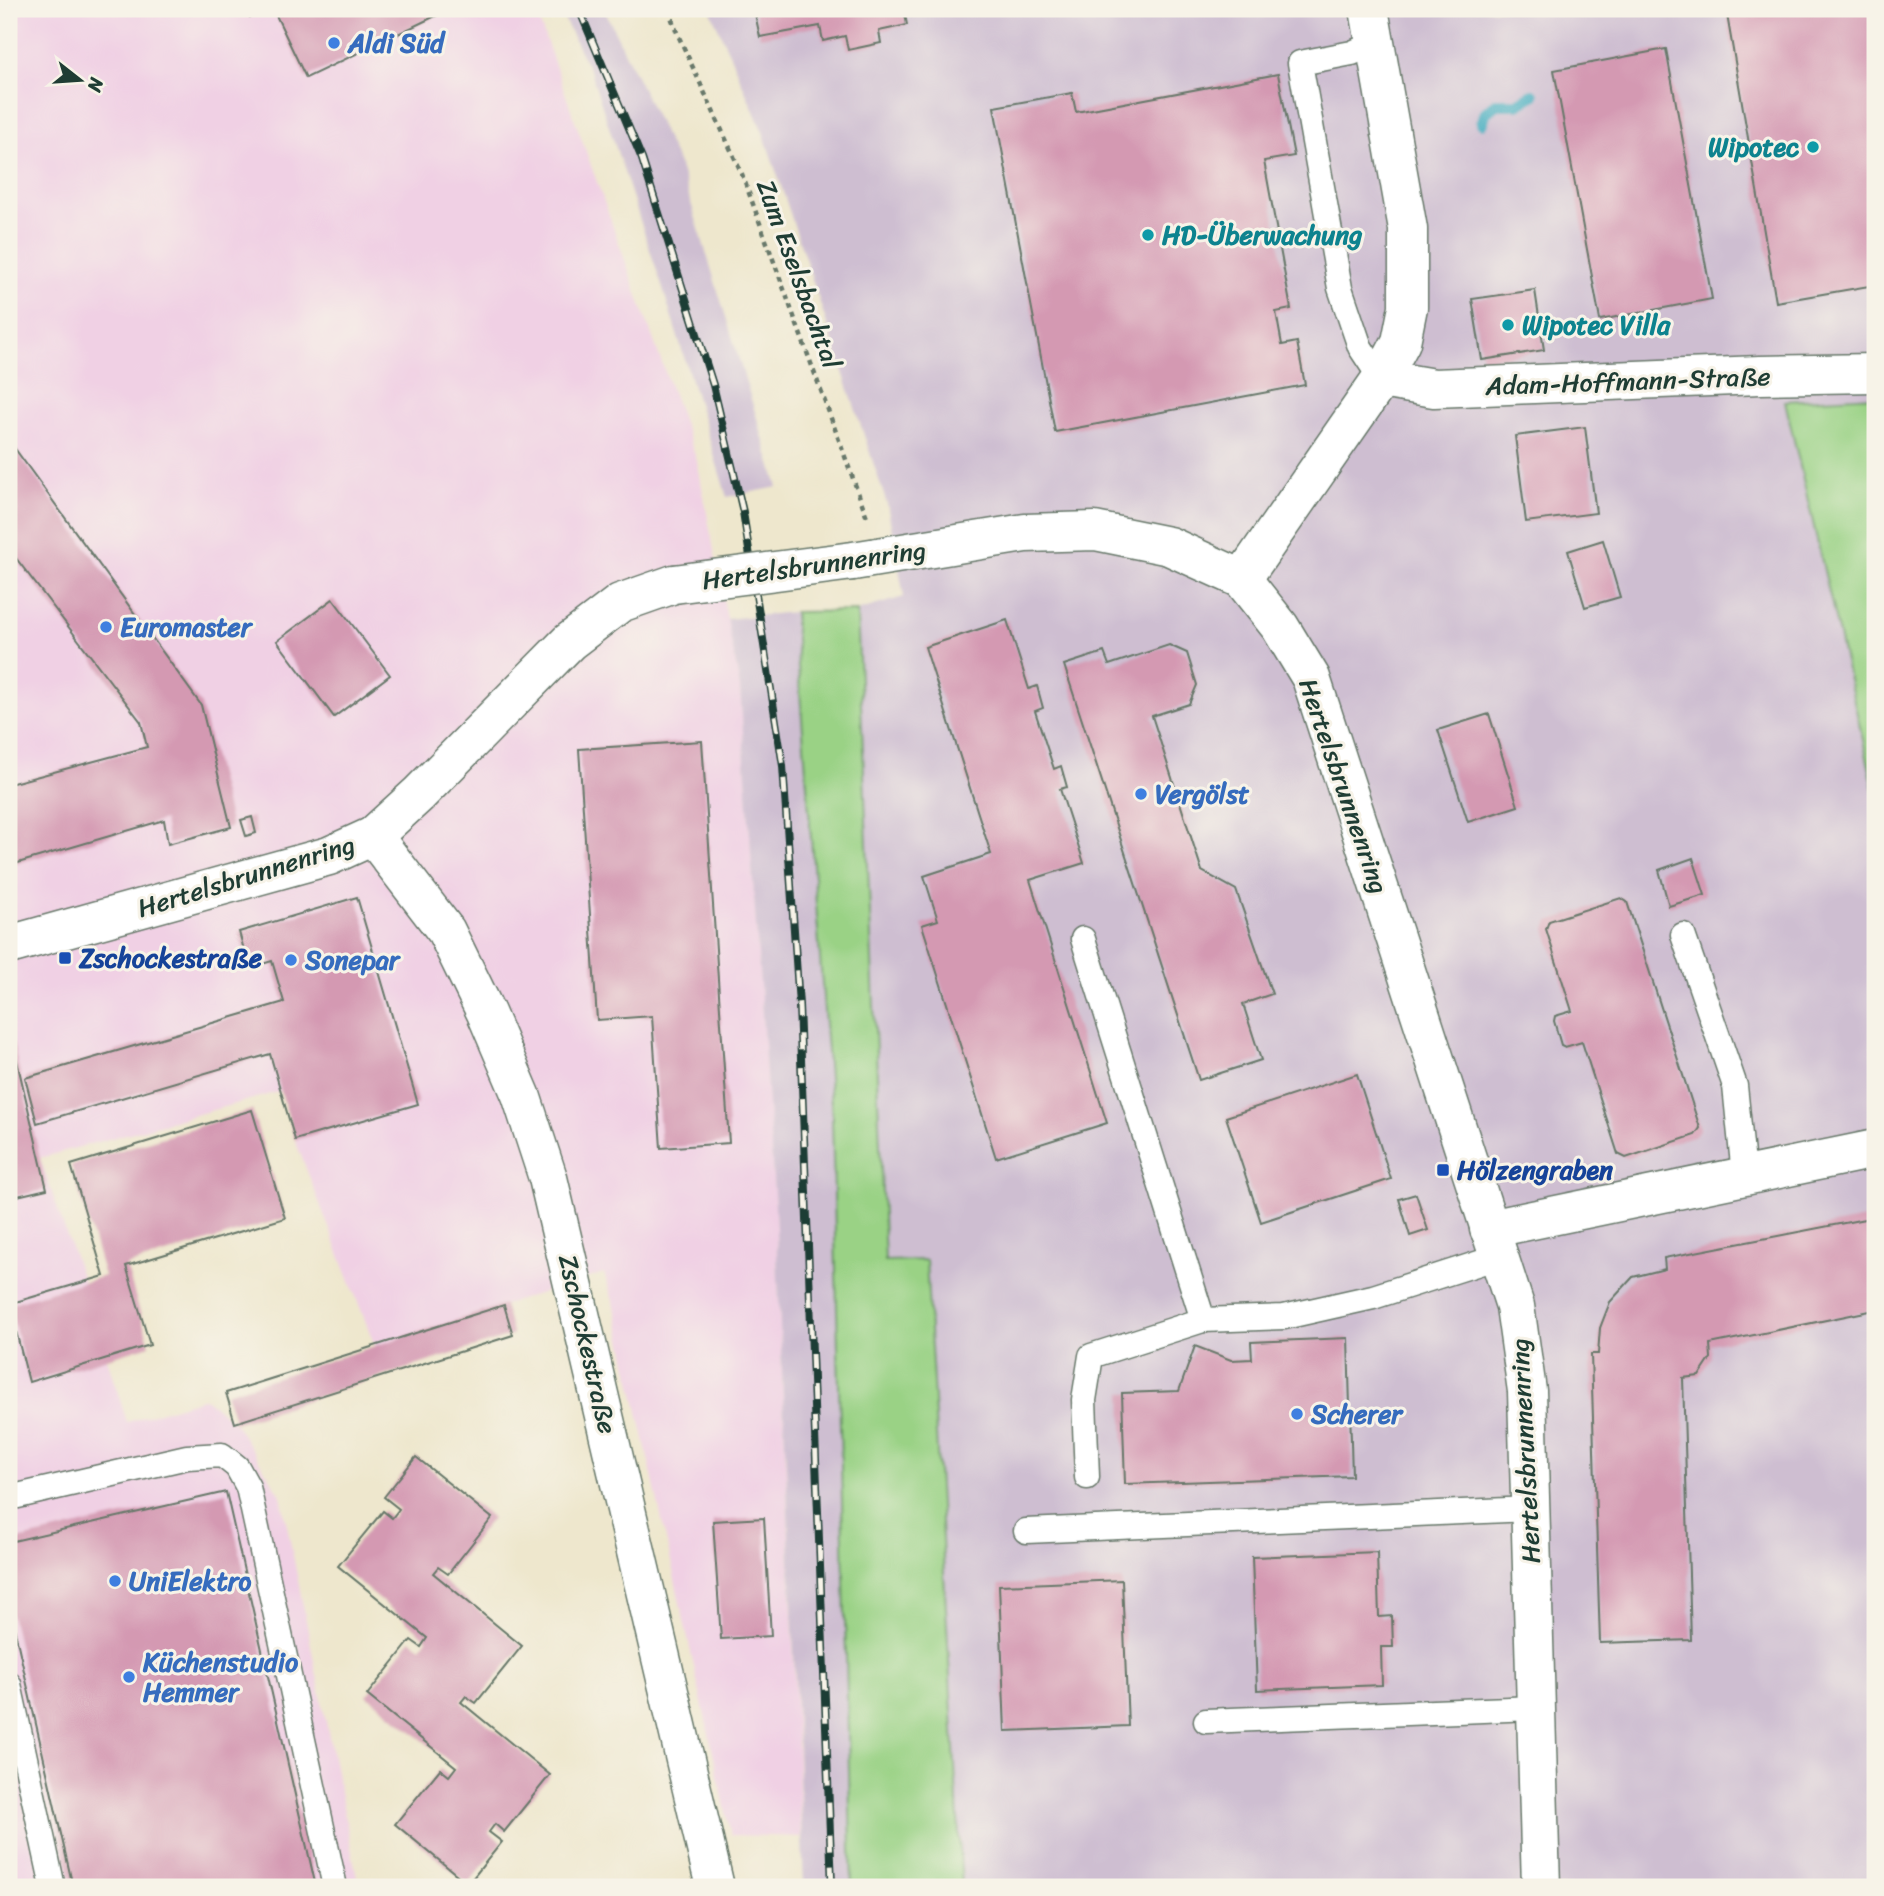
<svg xmlns="http://www.w3.org/2000/svg" width="1884" height="1896" font-family="Sriracha,sans-serif">
  <style>
    .built { fill: #f0d0e4 }
    .industrial { fill: #cebed1 }
    .green { fill: #9ad285; stroke: #5c885c; stroke-width: 2 }
    .lines { fill: none; stroke-linecap: round; stroke-linejoin: round }
    .stream { stroke: #41abc0; stroke-width: 12 }
    .building { fill: #d499b2 }
    .service-casing { stroke: #67786a; stroke-width: 27 }
    .minor-casing { stroke: #67786a; stroke-width: 41 }
    .path { stroke: #67786a; stroke-width: 4.5; stroke-dasharray: 5 5; stroke-linecap: butt }
    .service { stroke: #fff; stroke-width: 24 }
    .minor { stroke: #fff; stroke-width: 38 }
    .rail-casing { stroke: #1f3d34; stroke-width: 8 }
    .rail { stroke: #f7f3e8; stroke-width: 5; stroke-dasharray: 16; stroke-linecap: butt }
    .minor-bridge-casing { stroke: #67786a; stroke-width: 41; stroke-linecap: butt }
    .minor-bridge { stroke: #fff; stroke-width: 38 }
    .shop-dot { fill: #3f7fe0; stroke: #f7f3e8; stroke-width: 2.5 }
    .culture-dot { fill: #0f9aa8; stroke: #f7f3e8; stroke-width: 2.5 }
    .transit-dot { fill: #1a4fb4; stroke: #f7f3e8; stroke-width: 2.5 }
    .labels { text-anchor: middle; stroke-width: 6; stroke-linejoin: round; paint-order: stroke }
    .shop-label { font-size: 26px; font-weight: bold; fill: #366cbe; stroke: #f7f3e8; text-anchor: start }
    .culture-label { font-size: 26px; font-weight: bold; fill: #0d838f; stroke: #f7f3e8; text-anchor: start }
    .street-label { font-size: 26px; fill: #1f3d34; stroke: #f7f3e8 }
    .transit-label { font-size: 26px; font-weight: bold; fill: #164399; stroke: #f7f3e8; text-anchor: start }
  </style>
  <rect width="100%" height="100%" fill="#f7f3e8"/>
  <filter id="ink" filterUnits="userSpaceOnUse"><feTurbulence type="fractalNoise" baseFrequency=".0143" numOctaves="2"/><feDisplacementMap in="SourceGraphic" scale="14" xChannelSelector="R" yChannelSelector="G"/><feConvolveMatrix kernelMatrix="1 2 1 2 8 2 1 2 1" color-interpolation-filters="sRGB"/></filter>
  <filter id="wash" filterUnits="userSpaceOnUse"><feTurbulence type="fractalNoise" baseFrequency=".00686" numOctaves="4" result="noise"/><feDisplacementMap in="SourceGraphic" scale="28" xChannelSelector="R" yChannelSelector="G"/><feGaussianBlur stdDeviation="1.57" result="paint"/><feColorMatrix in="noise" values="0 0 0 0 0 0 0 0 0 0 0 0 0 0 0 0 0 1.4 0 .05"/><feComposite in="paint" operator="in"/></filter>
  <g filter="url(#wash)">
    <rect width="100%" height="100%" fill="#eee7cd"/>
    <polygon class="built" points="9,9 535,9 697,461 740,687 775,1207 801,1837 731,1835 615,1307 604,1273 375,1346 295,1140 281,1091 40,1158 83,1282 127,1422 205,1398 235,1423 281,1495 359,1887 9,1887"/>
    <g class="industrial">
      <polygon points="559,9 604,9 680,167 778,487 727,497 664,292 591,73"/>
      <polygon points="710,9 1875,9 1875,1887 963,1887 926,1260 885,1261 857,611 904,597 887,504 763,132"/>
      <polygon points="794,612 832,1117 852,1887 804,1887 775,1207 740,687 727,619"/>
    </g>
    <g class="green">
      <polygon points="1875,396 1875,792 1785,401"/>
      <polygon points="857,611 885,1261 926,1260 962,1887 852,1887 832,1117 794,612"/>
    </g>
    <g class="lines">
      <polyline class="stream" points="1482,123 1486,112 1496,104 1517,104 1533,95"/>
    </g>
    <g id="blocks">
      <g class="building">
        <polygon points="246,9 266,9 250,17"/>
        <polygon points="273,9 450,9 306,78"/>
        <polygon points="754,9 904,9 907,25 879,31 881,43 848,50 845,36 823,41 820,26 760,37"/>
        <polygon points="1726,9 1875,9 1875,285 1776,302"/>
        <polygon points="1666,49 1712,299 1600,320 1554,70"/>
        <polygon points="1278,74 1294,156 1264,161 1291,309 1276,312 1282,345 1297,342 1305,385 1055,432 994,107 1072,93 1076,112"/>
        <polygon points="1535,290 1544,350 1482,360 1472,299"/>
        <polygon points="1585,427 1596,513 1526,522 1515,436"/>
        <polygon points="13,446 201,705 231,827 168,844 164,820 11,865 12,874 9,875 9,784 147,747 141,722 9,549 9,447"/>
        <polygon points="1603,540 1620,597 1585,607 1568,551"/>
        <polygon points="333,599 390,675 334,717 277,641"/>
        <polygon points="1007,620 1029,689 1037,686 1043,708 1035,711 1054,769 1061,766 1067,787 1060,789 1084,863 1030,880 1107,1123 996,1158 922,925 938,920 924,876 991,854 925,647"/>
        <polygon points="1169,645 1187,653 1197,685 1189,704 1152,716 1202,871 1236,890 1272,994 1243,1004 1261,1060 1199,1080 1064,665 1104,652 1109,665"/>
        <polygon points="1489,714 1518,806 1468,822 1438,730"/>
        <polygon points="702,741 729,1143 661,1148 652,1016 597,1020 579,749"/>
        <polygon points="252,817 256,833 246,836 241,820"/>
        <polygon points="1693,858 1705,895 1669,906 1659,870"/>
        <polygon points="357,897 418,1104 295,1140 270,1054 37,1123 25,1078 284,1002 272,961 249,968 239,932"/>
        <polygon points="1621,898 1627,902 1700,1128 1695,1135 1626,1158 1618,1154 1582,1042 1565,1047 1561,1045 1554,1021 1555,1016 1572,1011 1546,929 1549,921"/>
        <polygon points="9,1027 47,1189 9,1198"/>
        <polygon points="1357,1074 1391,1179 1261,1222 1226,1117"/>
        <polygon points="252,1110 285,1218 126,1266 150,1345 29,1382 9,1304 104,1276 71,1165"/>
        <polygon points="1416,1194 1428,1230 1410,1236 1399,1199"/>
        <polygon points="1875,1217 1875,1310 1710,1344 1711,1358 1699,1376 1683,1378 1691,1640 1600,1643 1591,1354 1598,1354 1600,1328 1610,1302 1633,1277 1665,1269 1664,1258"/>
        <polygon points="504,1305 513,1335 235,1423 226,1393"/>
        <polygon points="1348,1338 1352,1476 1125,1484 1122,1393 1179,1391 1195,1346 1231,1360 1252,1359 1251,1342"/>
        <polygon points="416,1457 492,1518 448,1574 438,1567 433,1573 522,1646 476,1703 466,1696 461,1702 550,1775 504,1832 495,1824 489,1832 502,1842 468,1884 395,1824 440,1769 449,1776 456,1767 367,1695 411,1640 421,1647 427,1638 338,1566 383,1511 392,1518 399,1509 384,1497"/>
        <polygon points="226,1492 316,1887 73,1887 9,1605 9,1542"/>
        <polygon points="764,1518 771,1636 721,1639 713,1521"/>
        <polygon points="1377,1552 1379,1617 1392,1616 1393,1647 1381,1647 1382,1685 1257,1690 1252,1557"/>
        <polygon points="1122,1580 1128,1726 1005,1731 999,1585"/>
      </g>
    </g>
  </g>
  <g filter="url(#ink)">
    <use href="#blocks" fill-opacity="0" stroke="#67786a" stroke-width="2"/>
    <g class="lines">
      <g class="service-casing">
        <g id="service">
          <polyline points="1375,43 1352,53 1300,63 1340,288 1360,347 1381,379"/>
          <polyline points="1683,935 1735,1086 1744,1175"/>
          <polyline points="1083,939 1203,1320 1091,1356 1084,1400 1087,1477"/>
          <polyline points="1203,1320 1284,1317 1373,1297 1498,1257"/>
          <polyline points="9,1498 187,1457 222,1455 237,1467 248,1487 335,1887"/>
          <polyline points="1026,1531 1530,1509"/>
          <polyline points="9,1684 53,1887"/>
          <polyline points="1206,1721 1536,1708"/>
        </g>
      </g>
      <g class="minor-casing">
        <g id="minor">
          <polyline points="1381,379 1434,388 1760,375 1875,373"/>
          <polyline points="853,561 1025,533 1095,531 1169,546 1242,579 1280,627 1311,678 1515,1306 1527,1391 1541,1887"/>
          <polyline points="1242,579 1381,379 1401,342 1408,307 1408,229 1369,9"/>
          <polyline points="373,836 446,931 486,1013 521,1095 548,1178 715,1887"/>
          <polyline points="9,945 329,856 373,836 419,794 569,642 620,603 674,584"/>
          <polyline points="1489,1229 1875,1149"/>
        </g>
      </g>
      <polyline class="path" points="668,9 678,35 742,174 867,517"/>
      <use href="#service" class="service"/>
      <use href="#minor" class="minor"/>
      <g class="rail-casing">
        <polyline id="rail" points="579,9 642,159 713,385 743,512 783,766 799,1005 832,1887"/>
      </g>
      <use href="#rail" class="rail"/>
      <g class="minor-bridge-casing">
        <polyline id="minor-bridge" points="674,584 853,561"/>
      </g>
      <use href="#minor-bridge" class="minor-bridge"/>
    </g>
  </g>
  <g class="shop-dot">
    <circle cx="334" cy="43" r="7"/>
    <circle cx="106" cy="627" r="7"/>
    <circle cx="1141" cy="794" r="7"/>
    <circle cx="291" cy="960" r="7"/>
    <circle cx="1297" cy="1414" r="7"/>
    <circle cx="115" cy="1581" r="7"/>
    <circle cx="129" cy="1677" r="7"/>
  </g>
  <g class="culture-dot">
    <circle cx="1813" cy="147" r="7"/>
    <circle cx="1148" cy="235" r="7"/>
    <circle cx="1508" cy="325" r="7"/>
  </g>
  <g class="transit-dot">
    <rect x="58" y="951" width="14" height="14" rx="3.5"/>
    <rect x="1436" y="1163" width="14" height="14" rx="3.5"/>
  </g>
  <g class="labels">
    <g class="shop-label">
      <text x="348" y="52">Aldi Süd</text>
      <text x="120" y="636">Euromaster</text>
      <text x="1155" y="803">Vergölst</text>
      <text x="305" y="969">Sonepar</text>
      <text x="1311" y="1423">Scherer</text>
      <text x="129" y="1590">UniElektro</text>
      <text x="143" y="1671">Küchenstudio<tspan x="143" dy="30">Hemmer</tspan></text>
    </g>
    <g class="culture-label">
      <text x="1799" y="156" text-anchor="end">Wipotec</text>
      <text x="1162" y="244">HD-Überwachung</text>
      <text x="1522" y="334">Wipotec Villa</text>
    </g>
    <g class="street-label">
      <text transform="translate(799 274) rotate(70)" y="9">Zum Eselsbachtal</text>
      <text transform="translate(1628 381) rotate(-2)" y="9">Adam-Hoffmann-Straße</text>
      <text transform="translate(814 565) rotate(-8)" y="9">Hertelsbrunnenring</text>
      <text transform="translate(1344 786) rotate(71)" y="9">Hertelsbrunnenring</text>
      <text transform="translate(246 876) rotate(-17)" y="9">Hertelsbrunnenring</text>
      <text transform="translate(588 1344) rotate(77)" y="9">Zschockestraße</text>
      <text transform="translate(1525 1451) rotate(-93)" y="9">Hertelsbrunnenring</text>
    </g>
    <g class="transit-label">
      <text x="79" y="967">Zschockestraße</text>
      <text x="1457" y="1179">Hölzengraben</text>
    </g>
  </g>
  <rect width="1884" height="1896" fill="none" stroke="#f7f3e8" stroke-width="35"/>
  <g transform="translate(80 80) rotate(107)" stroke="#f7f3e8" stroke-width="5" paint-order="stroke">
  <path d="M0-5L12 26L0 18L-12 26Z" fill="#1f3d34"/>
  <text y="-10" font-size="19" font-weight="bold" text-anchor="middle" fill="#1f3d34">N</text>
  </g>
</svg>
